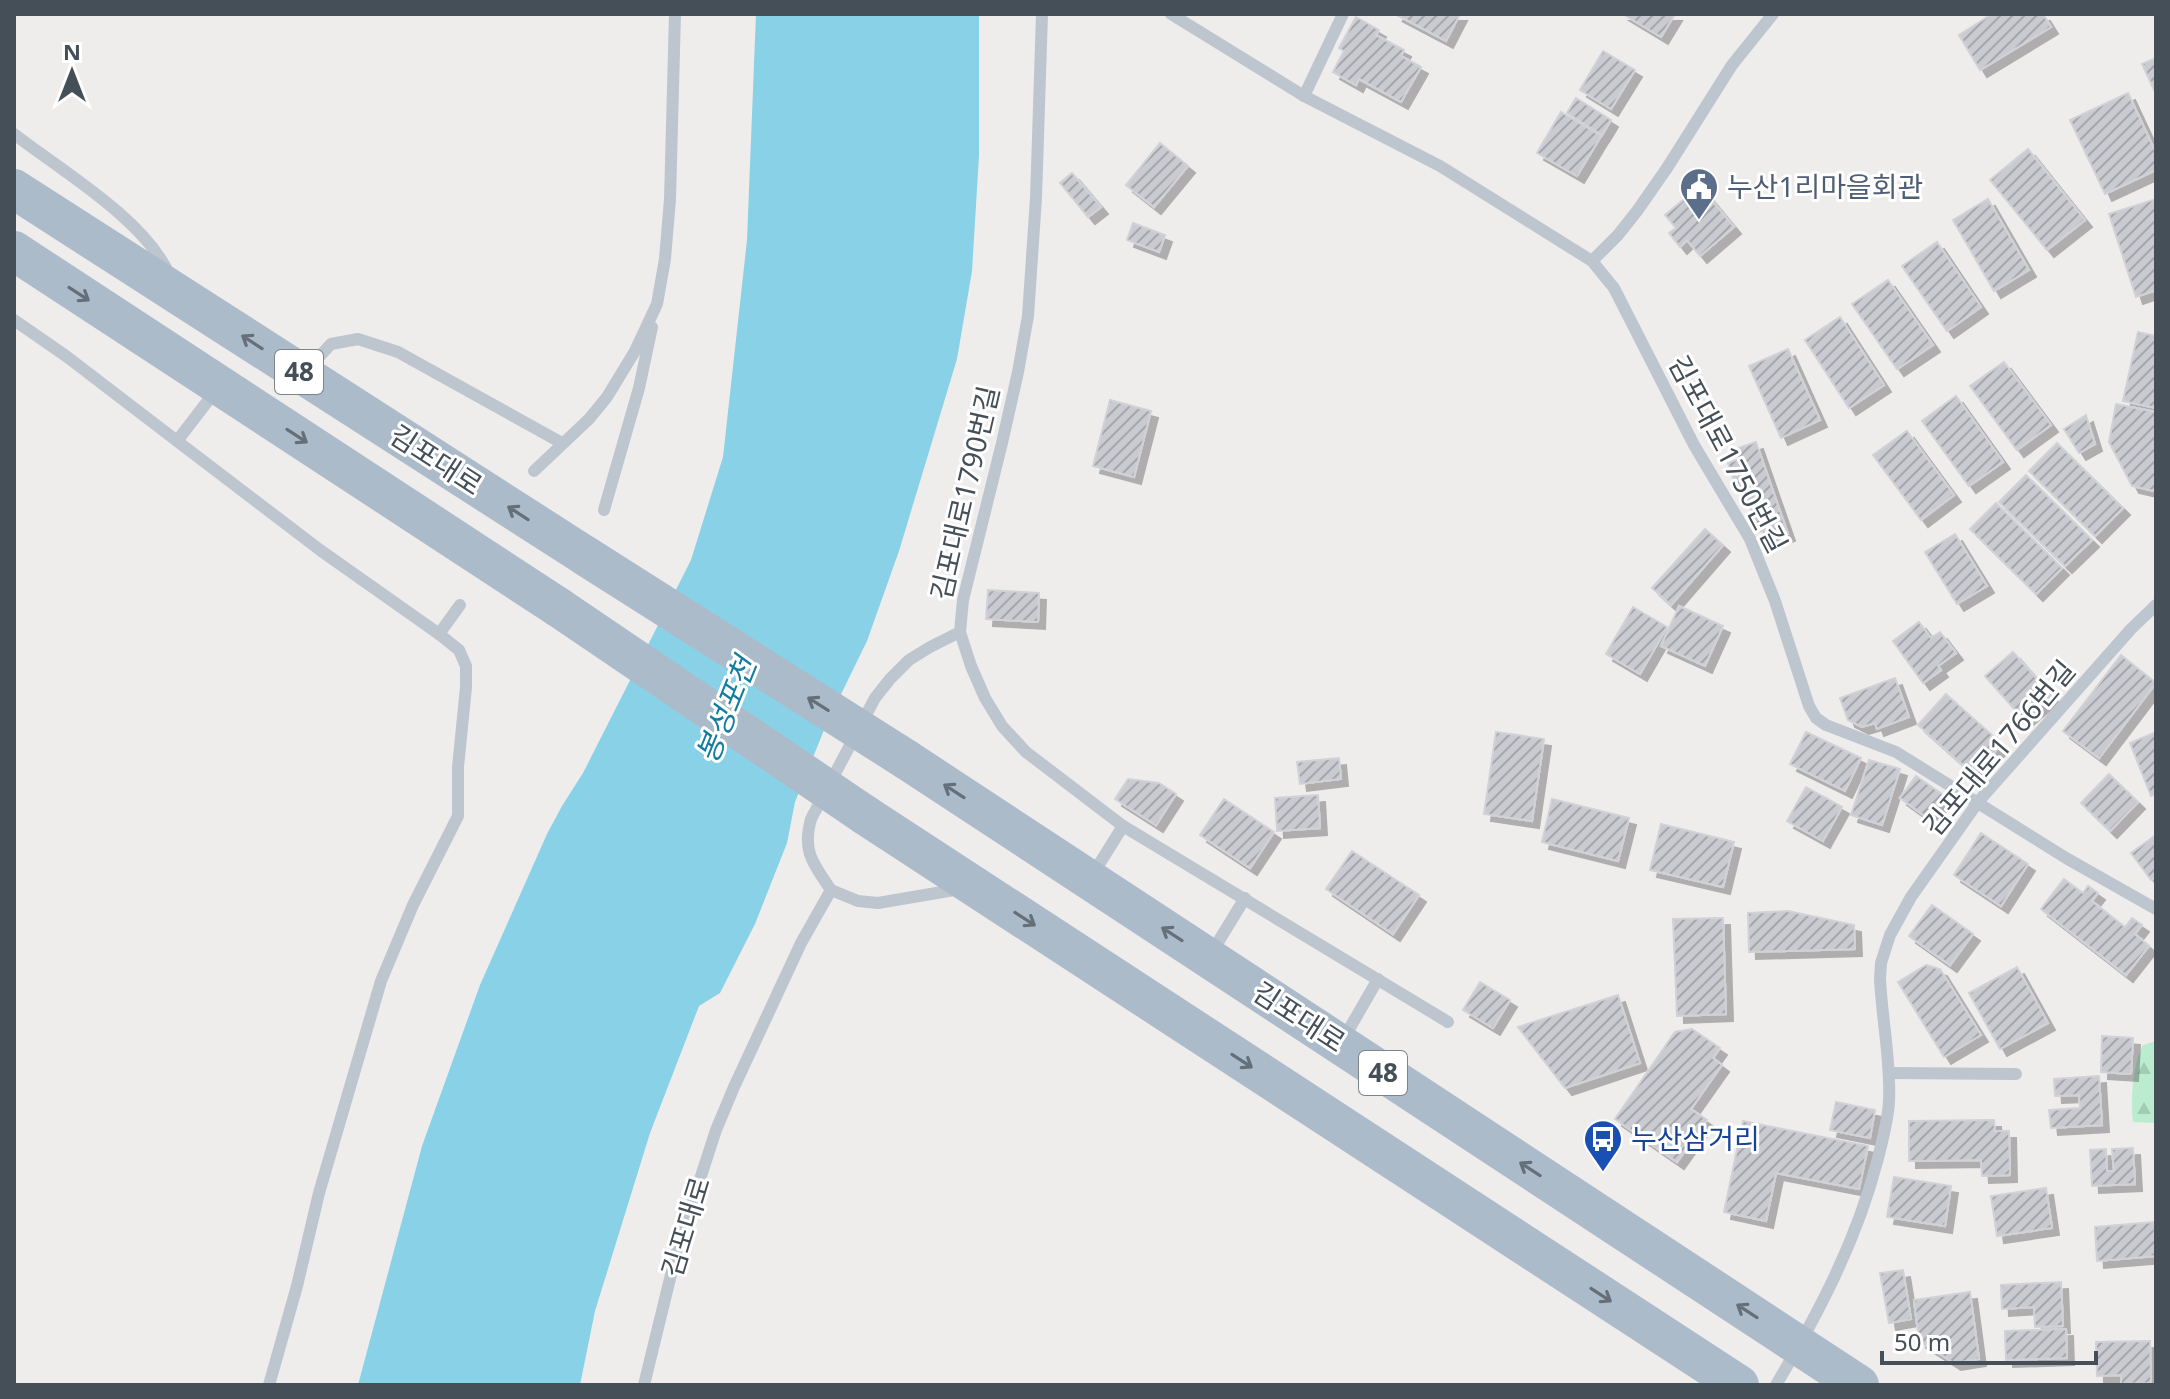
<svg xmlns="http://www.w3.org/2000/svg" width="2170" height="1399" font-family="'Noto Sans','Noto Sans KR',sans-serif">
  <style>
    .forest { fill: url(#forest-firs) }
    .water { fill: #89d1e7 }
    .building { fill: url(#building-hatch); stroke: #d0d2d7; stroke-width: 2; filter: url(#shadow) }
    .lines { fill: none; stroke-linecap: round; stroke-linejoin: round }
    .service { stroke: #bdc6ce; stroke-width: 12 }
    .primary { stroke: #acbbca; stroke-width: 40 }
    .primary-bridge { stroke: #acbbca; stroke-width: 40 }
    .oneway { stroke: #646f7a }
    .labels { text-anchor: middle; stroke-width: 6; stroke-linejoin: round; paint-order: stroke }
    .shield { fill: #fff; stroke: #7d848a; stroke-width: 2 }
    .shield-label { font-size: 26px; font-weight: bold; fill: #454f58 }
    .service-label { font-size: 28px; fill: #4e5e75; stroke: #fff; text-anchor: start }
    .street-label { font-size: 28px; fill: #454f58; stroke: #fff }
    .transit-label { font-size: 28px; fill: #164399; stroke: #fff; text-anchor: start }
    .water-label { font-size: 30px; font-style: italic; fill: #127d9f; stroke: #fff }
  </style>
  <defs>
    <pattern id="forest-firs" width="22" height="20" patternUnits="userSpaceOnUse" patternTransform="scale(2)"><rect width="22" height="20" fill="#bbeccf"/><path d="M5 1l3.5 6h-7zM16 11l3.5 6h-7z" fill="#a2ccb4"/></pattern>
    <pattern id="building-hatch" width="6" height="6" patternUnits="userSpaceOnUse" patternTransform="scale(2)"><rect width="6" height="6" fill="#c9cbd1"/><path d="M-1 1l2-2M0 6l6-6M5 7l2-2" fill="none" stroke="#a5a7ac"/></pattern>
    <filter id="shadow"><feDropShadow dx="7" dy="7" stdDeviation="0" flood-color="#0004"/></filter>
  </defs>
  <rect width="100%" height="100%" fill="#efecec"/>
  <path class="forest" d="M2156,1041v82l-23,-1c-3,-20 0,-59 10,-77z"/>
  <polygon class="water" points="756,14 979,14 979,156 972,271 957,359 899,551 867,641 826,725 795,802 787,843 755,924 720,993 699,1006 650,1133 595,1311 580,1385 358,1385 422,1146 480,985 547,834 562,806 583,773 691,560 723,457 747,240"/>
  <g class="building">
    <polygon points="1395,14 1460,14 1446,41"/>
    <polygon points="1623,14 1675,14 1661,37"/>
    <polygon points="1992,14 2043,14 2051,27 1980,70 1959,35"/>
    <polygon points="1356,17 1379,30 1376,35 1404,50 1401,56 1421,67 1401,102 1359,79 1356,85 1333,72 1344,51 1339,48"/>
    <polygon points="1603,51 1635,70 1611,109 1580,90"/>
    <polygon points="2156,58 2156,94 2142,64"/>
    <polygon points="2128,93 2156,153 2156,170 2105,194 2070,120"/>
    <polygon points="1576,98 1611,120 1602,135 1567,113"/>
    <polygon points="1561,112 1601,136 1577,176 1537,153"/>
    <polygon points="1160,143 1188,166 1154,207 1126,185"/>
    <polygon points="2028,149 2085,220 2047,250 1990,180"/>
    <polygon points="1072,173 1101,207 1088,217 1060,183"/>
    <polygon points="1700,186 1734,227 1700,256 1687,240 1680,247 1669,233 1676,228 1665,215"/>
    <polygon points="1988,199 2029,270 1994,291 1953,220"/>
    <polygon points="2156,199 2156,290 2136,297 2109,214"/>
    <polygon points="1133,223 1165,235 1159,252 1127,240"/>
    <polygon points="1937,242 1981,307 1947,331 1902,266"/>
    <polygon points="1888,280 1933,345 1897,369 1852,304"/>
    <polygon points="1840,317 1884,385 1849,408 1805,340"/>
    <polygon points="2138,332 2156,336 2156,408 2123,401"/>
    <polygon points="1788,349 1820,420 1781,438 1749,366"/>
    <polygon points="2004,362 2051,425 2017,450 1970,386"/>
    <polygon points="1956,396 2003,462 1969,486 1922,421"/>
    <polygon points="1110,400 1151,411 1134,477 1093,466"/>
    <polygon points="2116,404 2156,412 2156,482 2154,491 2132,486 2109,442"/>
    <polygon points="2086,415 2095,444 2079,453 2064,429"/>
    <polygon points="1907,431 1954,495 1921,520 1873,455"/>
    <polygon points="1756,442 1788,534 1768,541 1765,530 1759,532 1743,488 1737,490 1728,463 1739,459 1735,449"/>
    <polygon points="2057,443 2123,508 2095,536 2029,471"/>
    <polygon points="2026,475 2092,540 2065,566 1999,502"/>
    <polygon points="1996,503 2062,568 2036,594 1970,529"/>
    <polygon points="1705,529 1723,545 1671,605 1652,588"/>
    <polygon points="1955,534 1987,586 1957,604 1925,552"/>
    <polygon points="988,590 1039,593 1038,622 986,619"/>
    <polygon points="1679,606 1723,626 1705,666 1661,646"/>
    <polygon points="1633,607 1667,627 1640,674 1606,654"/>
    <polygon points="1919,622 1931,638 1940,632 1956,653 1938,666 1941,670 1923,683 1893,641"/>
    <polygon points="2013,652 2052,696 2024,720 1985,676"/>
    <polygon points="2121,655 2156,683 2099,758 2063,731"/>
    <polygon points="1895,678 1909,717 1877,729 1875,723 1862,727 1848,720 1840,698"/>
    <polygon points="1946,694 2002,744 1974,775 1918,725"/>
    <polygon points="1496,732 1544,739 1532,821 1484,814"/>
    <polygon points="1806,732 1861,758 1845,791 1790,764"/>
    <polygon points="2156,732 2156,794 2151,796 2130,743"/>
    <polygon points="1339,758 1341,779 1300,784 1297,762"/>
    <polygon points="1869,760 1900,769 1882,825 1851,815"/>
    <polygon points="2109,774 2138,802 2110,831 2081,803"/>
    <polygon points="1916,776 1945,796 1929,819 1900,798"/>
    <polygon points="1128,779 1159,783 1176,794 1156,825 1115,799"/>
    <polygon points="1806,787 1842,807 1823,841 1787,821"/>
    <polygon points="1318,795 1320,828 1277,831 1275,798"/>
    <polygon points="1224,799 1274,832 1250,868 1200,835"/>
    <polygon points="1552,799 1629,818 1618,861 1542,842"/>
    <polygon points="1661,824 1734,842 1723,887 1650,870"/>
    <polygon points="1981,833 2028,864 2001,906 1954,875"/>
    <polygon points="2156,835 2156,877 2151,880 2131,853"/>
    <polygon points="1352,851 1419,895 1393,934 1326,889"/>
    <polygon points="2064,879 2083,893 2088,886 2098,893 2092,901 2125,927 2132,918 2142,925 2135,934 2149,946 2126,975 2041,909"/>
    <polygon points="1932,905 1973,934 1950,965 1909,936"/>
    <polygon points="1788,911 1854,925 1855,949 1749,952 1748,913"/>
    <polygon points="1723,918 1726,1014 1677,1016 1673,919"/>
    <polygon points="1926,965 1940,969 1981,1035 1944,1057 1898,982"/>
    <polygon points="2017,967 2048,1023 2000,1049 1969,993"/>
    <polygon points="1480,982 1510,1000 1493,1028 1463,1010"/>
    <polygon points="1618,995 1640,1063 1565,1088 1518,1027"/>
    <polygon points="1692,1029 1720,1048 1713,1058 1722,1065 1691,1109 1707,1120 1677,1162 1615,1119 1675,1032"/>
    <polygon points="2102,1036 2133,1038 2131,1074 2101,1072"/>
    <polygon points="2099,1076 2102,1125 2051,1128 2049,1110 2080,1108 2079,1095 2055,1096 2054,1079"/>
    <polygon points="1836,1102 1875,1110 1870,1138 1830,1130"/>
    <polygon points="1994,1120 1995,1131 2009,1131 2010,1175 1982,1176 1981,1160 1909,1161 1909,1121"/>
    <polygon points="1743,1121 1868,1146 1859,1189 1776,1173 1766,1221 1724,1212"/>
    <polygon points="2133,1148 2135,1184 2092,1186 2090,1150 2106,1149 2107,1171 2114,1171 2112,1149"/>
    <polygon points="1894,1177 1951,1186 1945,1226 1887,1217"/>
    <polygon points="2046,1188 2052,1228 1997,1236 1991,1196"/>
    <polygon points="2154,1222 2156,1256 2097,1261 2095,1227"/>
    <polygon points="1903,1270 1911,1319 1889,1323 1880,1273"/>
    <polygon points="2061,1282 2063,1326 2035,1327 2034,1307 2002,1309 2001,1285"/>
    <polygon points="1970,1292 1979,1359 1954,1363 1919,1341 1914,1300"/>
    <polygon points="2066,1329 2067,1358 2006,1360 2005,1331"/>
    <polygon points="2150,1341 2151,1383 2121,1384 2121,1375 2097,1376 2096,1342"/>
  </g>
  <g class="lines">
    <g class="service">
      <polyline points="1042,14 1036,198 1028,316 1018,372 1002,443 963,600 960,632 971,666 985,698 1002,726 1026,752 1123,826 1448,1022"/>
      <polyline points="1171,14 1304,96 1440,166 1592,261 1614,288 1694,445 1750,539 1775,601 1809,706 1816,718 1826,725 1896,752 2066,858 2156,909"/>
      <polyline points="1304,96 1343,14"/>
      <path d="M14,134c48,37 130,85 155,140"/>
      <polyline points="1592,261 1618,235 1637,211 1667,168 1732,65 1773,14"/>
      <polyline points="14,320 66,356 177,441 217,389"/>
      <polyline points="307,370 331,344 358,339 398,352 562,443"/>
      <polyline points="177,441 320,550 439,634"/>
      <polyline points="534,471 589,419 607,397 635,351 657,304 665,259 670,199 675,14"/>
      <polyline points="604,510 639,388 652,327"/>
      <polyline points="1093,874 1123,826"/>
      <polyline points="831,890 858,901 878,903 960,889"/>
      <polyline points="1212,952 1245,898"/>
      <polyline points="1344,1038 1378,979"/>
      <polyline points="1890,1073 2016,1074"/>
      <polyline points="269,1385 297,1286 319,1193 381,981 413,905 458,816 458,767 466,687 466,666 459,650 439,634 460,605"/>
      <path d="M644,1385l33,-135 39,-120 18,-43 67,-144 30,-53c-18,-27 -29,-38 -20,-71l64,-121 15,-19 19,-19 21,-13 30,-15"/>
      <path d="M1776,1385c42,-71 80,-143 101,-223 5,-20 11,-40 12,-61 2,-40 -7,-81 -9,-122l1,-16 9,-28 21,-38 67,-95 153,-173 25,-24"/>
    </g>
    <g class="primary">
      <polyline points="14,189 584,555"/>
      <polyline points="14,251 558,607"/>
      <polyline points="907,760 1859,1385"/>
      <polyline points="865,815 1739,1385"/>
    </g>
    <g class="primary-bridge">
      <polyline points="584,555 907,760"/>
      <polyline points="558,607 865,815"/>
    </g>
  </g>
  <defs><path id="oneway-shaft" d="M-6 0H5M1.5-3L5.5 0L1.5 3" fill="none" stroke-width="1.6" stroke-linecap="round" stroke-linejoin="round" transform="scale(2)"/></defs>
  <g class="oneway">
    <use href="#oneway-shaft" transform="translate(79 294) rotate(33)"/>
    <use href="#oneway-shaft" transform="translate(252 342) rotate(-147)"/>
    <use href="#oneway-shaft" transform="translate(297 436) rotate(33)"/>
    <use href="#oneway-shaft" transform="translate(518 513) rotate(-147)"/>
    <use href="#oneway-shaft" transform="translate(818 704) rotate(-148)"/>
    <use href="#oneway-shaft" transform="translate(954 791) rotate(-147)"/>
    <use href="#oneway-shaft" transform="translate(1025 919) rotate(33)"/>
    <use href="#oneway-shaft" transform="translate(1172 934) rotate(-147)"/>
    <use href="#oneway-shaft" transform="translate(1242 1061) rotate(33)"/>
    <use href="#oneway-shaft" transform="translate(1530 1169) rotate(-147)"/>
    <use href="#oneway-shaft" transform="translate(1601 1295) rotate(33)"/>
    <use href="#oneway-shaft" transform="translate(1747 1311) rotate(-147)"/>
  </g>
  <defs>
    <g id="civic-pin" transform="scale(2)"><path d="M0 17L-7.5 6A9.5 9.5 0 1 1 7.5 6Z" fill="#5c6f8a" stroke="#fff"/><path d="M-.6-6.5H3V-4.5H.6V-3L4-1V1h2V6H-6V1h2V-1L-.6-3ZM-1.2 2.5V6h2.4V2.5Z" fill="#fff"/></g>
    <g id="bus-pin" transform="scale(2)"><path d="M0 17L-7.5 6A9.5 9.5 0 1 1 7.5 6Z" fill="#1a4fb4" stroke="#fff"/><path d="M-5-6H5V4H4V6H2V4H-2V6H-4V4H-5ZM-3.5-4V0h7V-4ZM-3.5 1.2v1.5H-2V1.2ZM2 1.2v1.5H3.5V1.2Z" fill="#fff"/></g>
  </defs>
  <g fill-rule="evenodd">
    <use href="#civic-pin" x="1699" y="187"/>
    <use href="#bus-pin" x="1603" y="1139"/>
  </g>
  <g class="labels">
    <g class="shield">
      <rect x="275" y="350" width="48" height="44" rx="6"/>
      <rect x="1359" y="1051" width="48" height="44" rx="6"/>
    </g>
    <g class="shield-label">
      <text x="299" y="381">48</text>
      <text x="1383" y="1082">48</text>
    </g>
    <g class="service-label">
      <text x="1727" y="197">누산1리마을회관</text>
    </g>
    <g class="street-label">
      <text transform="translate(1728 454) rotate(62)" y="10">김포대로1750번길</text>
      <text transform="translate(436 460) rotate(33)" y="10">김포대로</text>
      <text transform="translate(965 493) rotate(-77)" y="10">김포대로1790번길</text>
      <text transform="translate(1999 748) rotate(-50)" y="10">김포대로1766번길</text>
      <text transform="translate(1299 1017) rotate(33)" y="10">김포대로</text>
      <text transform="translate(686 1227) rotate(-73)" y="10">김포대로</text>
    </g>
    <g class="transit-label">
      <text x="1631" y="1149">누산삼거리</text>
    </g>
    <g class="water-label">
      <text transform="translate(727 710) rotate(-68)" y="10">봉성포천</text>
    </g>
  </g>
  <rect width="2170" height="1399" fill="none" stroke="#454f58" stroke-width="32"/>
  <g transform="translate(72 72)" stroke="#ffffff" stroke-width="6" paint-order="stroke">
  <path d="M0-6L14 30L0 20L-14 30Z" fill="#454f58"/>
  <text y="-12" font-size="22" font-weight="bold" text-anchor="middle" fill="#454f58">N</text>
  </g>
  <path d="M1882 1351v12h214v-12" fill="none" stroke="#454f58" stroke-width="4"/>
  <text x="1894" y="1351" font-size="24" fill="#454f58" stroke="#ffffff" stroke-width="6" paint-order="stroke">50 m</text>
</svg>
